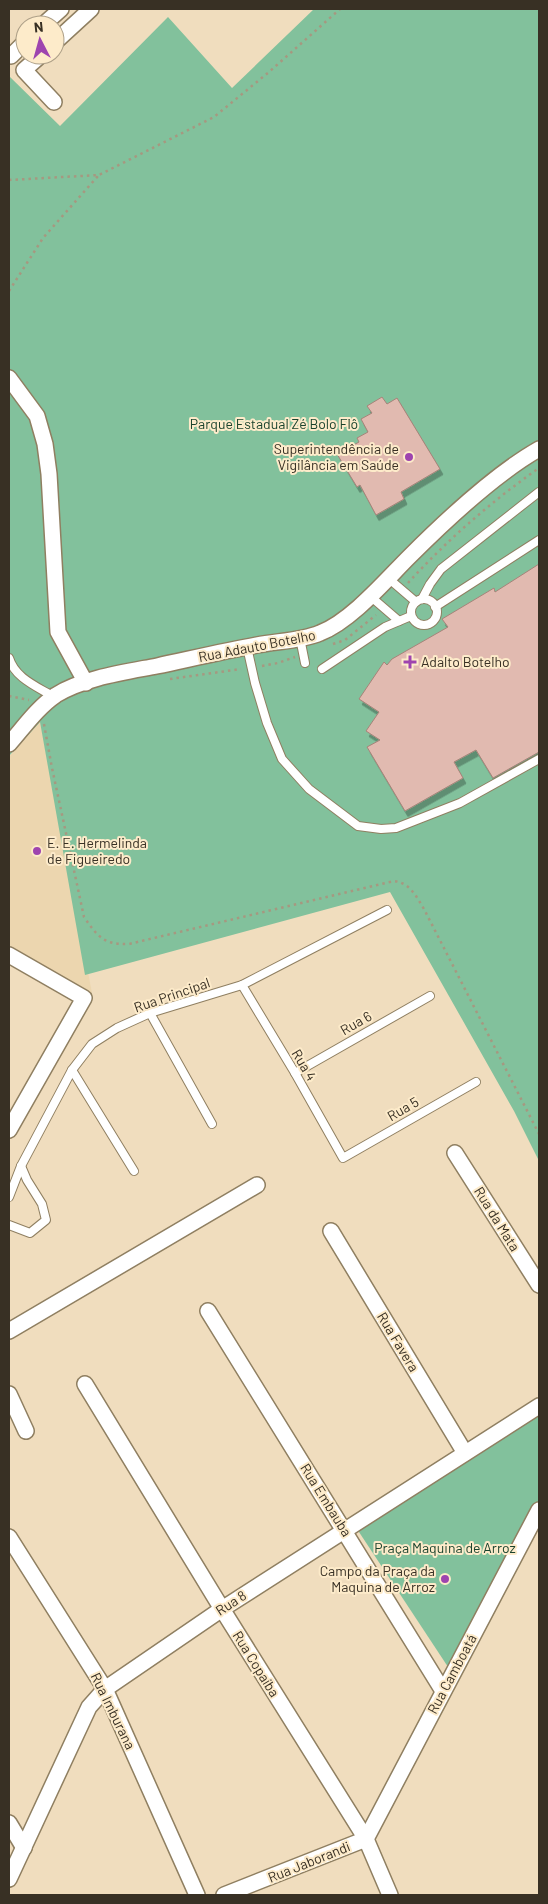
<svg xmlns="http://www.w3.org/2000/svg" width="548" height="1904" font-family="Barlow,sans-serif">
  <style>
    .built { fill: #ecd6af }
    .green { fill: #82c19c }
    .building { fill: #e1bab0; stroke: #a68379; filter: url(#shadow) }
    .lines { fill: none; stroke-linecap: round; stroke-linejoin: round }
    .service-casing { stroke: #8f7f61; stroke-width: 10 }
    .minor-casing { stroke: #8f7f61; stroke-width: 18 }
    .path { stroke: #a69880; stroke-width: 2.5; stroke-dasharray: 2.5 4; stroke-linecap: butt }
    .service { stroke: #fff; stroke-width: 8 }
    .minor { stroke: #fff; stroke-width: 15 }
    .poi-dot { fill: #9e44af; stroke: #fdebca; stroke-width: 2 }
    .labels { text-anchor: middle; stroke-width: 4; stroke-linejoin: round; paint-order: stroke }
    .park-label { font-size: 14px; fill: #1a432d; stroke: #fdebca }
    .poi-label { font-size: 14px; fill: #383024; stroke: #fdebca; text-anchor: end }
    .street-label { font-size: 14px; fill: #383024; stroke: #fdebca }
  </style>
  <defs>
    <filter id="shadow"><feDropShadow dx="3" dy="5.5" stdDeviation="0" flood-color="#0004"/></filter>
  </defs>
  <rect width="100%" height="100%" fill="#f0ddbe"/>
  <polygon class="built" points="40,722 92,993 9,945 9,757"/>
  <g class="green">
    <polygon points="314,9 539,9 539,1161 514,1111 390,892 85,975 40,722 9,756 9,76 60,126 168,17 232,88"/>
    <polygon points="539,1413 539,1500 452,1673 357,1529"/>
  </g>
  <g class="building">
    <polygon points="382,397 387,404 397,398 440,469 401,492 404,499 376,515 360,485 357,487 337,454 359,442 357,438 368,432 361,419 372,413 367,406"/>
    <polygon points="539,564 539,752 493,778 476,750 454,762 463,778 405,811 367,747 380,740 366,731 379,712 359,699 384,662 387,665 392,659 448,627 442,619 494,588 495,592"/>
  </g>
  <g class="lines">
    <g class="service-casing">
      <g id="service">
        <polyline points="388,578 416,602"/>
        <polyline points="370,596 399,621"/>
        <polyline points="422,599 430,584 441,569 539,492"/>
        <circle cx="424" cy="612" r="13"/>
        <polyline points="435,607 539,540"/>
        <polyline points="300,638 305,663"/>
        <polyline points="247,647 255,683 267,723 282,759 309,789 358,826 381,829 396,828 460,803 539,759"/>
        <path d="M9,658c6,20 27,28 45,39"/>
        <polyline points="322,669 385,627 411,616"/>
        <polyline points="242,985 295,1073 343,1158 476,1082"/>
        <polyline points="150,1013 212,1124"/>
        <polyline points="72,1070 134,1171"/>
        <polyline points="295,1073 430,996"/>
        <polyline points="9,1197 21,1166 72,1070 92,1044 117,1028 150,1013 242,985 387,910"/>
        <polyline points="9,1225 30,1233 46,1220 42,1204 27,1180 21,1166"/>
      </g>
    </g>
    <g class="minor-casing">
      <g id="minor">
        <polyline points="43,25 61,9"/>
        <polyline points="55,42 91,9"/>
        <polyline points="41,55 24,70 54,102"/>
        <polyline points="11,56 25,42"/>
        <polyline points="9,378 37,416 45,444 49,474 58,632 86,683"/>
        <path d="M9,744c15,-17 28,-36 47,-49 27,-17 70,-23 101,-29 33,-7 67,-15 100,-21 20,-4 44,-4 63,-12 31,-12 65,-52 89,-76 36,-36 86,-83 130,-108"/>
        <polyline points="9,955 84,998 9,1130"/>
        <polyline points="455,1153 539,1285"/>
        <polyline points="331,1231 465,1453"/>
        <polyline points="208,1311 443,1691"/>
        <polyline points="9,1331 257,1185"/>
        <polyline points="85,1384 222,1609 366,1839 390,1895"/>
        <polyline points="9,1394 26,1431"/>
        <polyline points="9,1537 105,1689 197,1895"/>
        <polyline points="9,1823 24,1848"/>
        <polyline points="366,1839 539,1510"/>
        <polyline points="9,1879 89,1707 105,1689 222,1609 539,1406"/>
        <polyline points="224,1895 366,1839"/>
      </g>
    </g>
    <g class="path">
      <polyline points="9,180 99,175 214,117 269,72 340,9"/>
      <polyline points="9,291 43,238 98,176"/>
      <path d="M408,583c39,-43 84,-82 131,-115"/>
      <polyline points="333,644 345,640 376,615"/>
      <polyline points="262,666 278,663 295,657"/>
      <polyline points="170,679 241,669"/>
      <polyline points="9,696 29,700"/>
      <path d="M44,724l8,44 32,149c14,20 20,28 45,27l265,-63c16,2 22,15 30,28l115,225"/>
    </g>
    <use href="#service" class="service"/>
    <use href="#minor" class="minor"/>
  </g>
  <g class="poi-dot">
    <circle cx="409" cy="457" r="5"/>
    <path d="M407.5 654.5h5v5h5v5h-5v5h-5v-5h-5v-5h5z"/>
    <circle cx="37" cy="851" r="5"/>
    <circle cx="445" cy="1579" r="5"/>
  </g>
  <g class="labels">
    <g class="park-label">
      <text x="274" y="429">Parque Estadual Zé Bolo Flô</text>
      <text x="445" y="1553">Praça Maquina de Arroz</text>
    </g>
    <g class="poi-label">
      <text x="399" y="454">Superintendência de<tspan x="399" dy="16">Vigilância em Saúde</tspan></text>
      <text x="421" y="667" text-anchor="start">Adalto Botelho</text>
      <text x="47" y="848" text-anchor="start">E. E. Hermelinda<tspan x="47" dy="16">de Figueiredo</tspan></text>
      <text x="435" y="1576">Campo da Praça da<tspan x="435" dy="16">Maquina de Arroz</tspan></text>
    </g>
    <g class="street-label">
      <text transform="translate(257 646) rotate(-11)" y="5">Rua Adauto Botelho</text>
      <text transform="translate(172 995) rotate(-19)" y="5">Rua Principal</text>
      <text transform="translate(356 1023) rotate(-30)" y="5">Rua 6</text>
      <text transform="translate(304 1065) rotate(59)" y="5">Rua 4</text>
      <text transform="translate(403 1109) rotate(-30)" y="5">Rua 5</text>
      <text transform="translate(497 1219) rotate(58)" y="5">Rua da Mata</text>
      <text transform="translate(398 1342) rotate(59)" y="5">Rua Favera</text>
      <text transform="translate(326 1500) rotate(58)" y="5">Rua Embauba</text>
      <text transform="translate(231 1603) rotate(-33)" y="5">Rua 8</text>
      <text transform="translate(256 1664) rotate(58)" y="5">Rua Copaíba</text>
      <text transform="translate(452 1674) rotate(-62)" y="5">Rua Camboatá</text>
      <text transform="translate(113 1711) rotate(64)" y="5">Rua Imburana</text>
      <text transform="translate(309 1862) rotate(-22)" y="5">Rua Jaborandi</text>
    </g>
  </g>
  <rect width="548" height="1904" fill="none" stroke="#383024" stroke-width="20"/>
  <g transform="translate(40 40) rotate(354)"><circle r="24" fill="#fdebca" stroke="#aea088"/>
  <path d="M0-4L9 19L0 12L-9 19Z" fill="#9e44af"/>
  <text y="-8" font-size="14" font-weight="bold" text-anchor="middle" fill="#383024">N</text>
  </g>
</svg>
